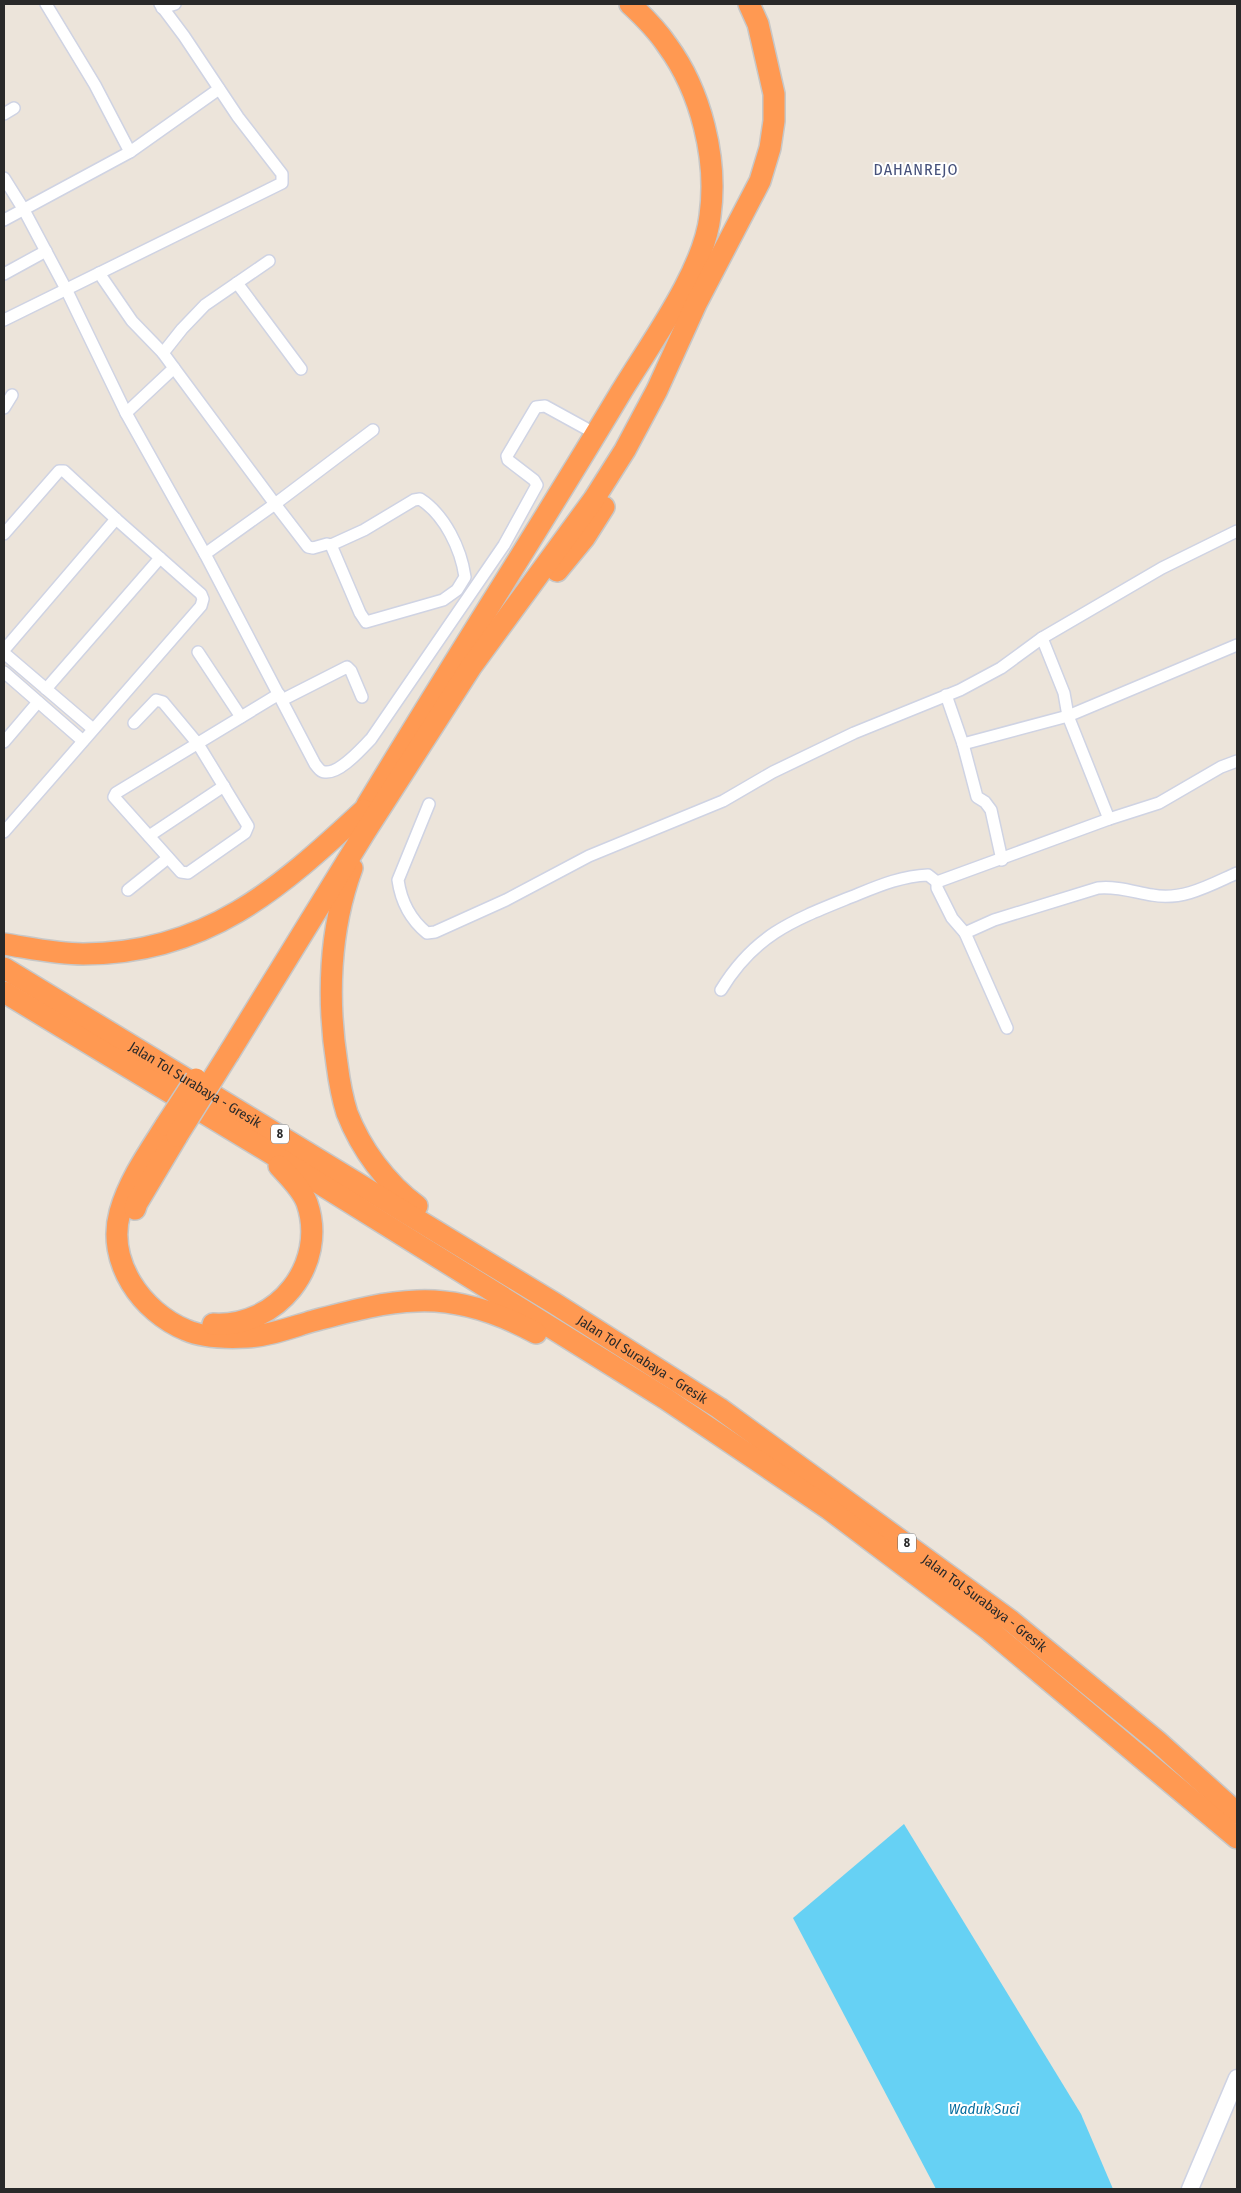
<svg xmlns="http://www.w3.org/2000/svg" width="1241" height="2193" font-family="'Fira Sans Condensed',sans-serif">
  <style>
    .water { fill: #66d1f4 }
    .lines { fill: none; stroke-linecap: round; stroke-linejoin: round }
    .minor-casing { stroke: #cfd3e3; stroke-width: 14 }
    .secondary-casing { stroke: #cfd3e3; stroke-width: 19 }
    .motorway-casing { stroke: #c7c7c7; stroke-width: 24 }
    .minor { stroke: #fff; stroke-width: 11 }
    .secondary { stroke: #fff; stroke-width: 16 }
    .motorway { stroke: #ff9952; stroke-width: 21 }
    .motorway-bridge-casing { stroke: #c7c7c7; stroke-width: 24; stroke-linecap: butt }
    .motorway-bridge { stroke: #ff9952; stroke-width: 21 }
    .labels { text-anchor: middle; stroke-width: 4; stroke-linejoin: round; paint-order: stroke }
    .shield { fill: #fff; stroke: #696969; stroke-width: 1 }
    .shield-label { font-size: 12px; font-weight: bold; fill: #292929 }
    .street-label { font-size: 14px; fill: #292929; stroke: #fff }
    .water-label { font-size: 15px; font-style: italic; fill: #076e9f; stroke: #fff }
    .quarter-label { font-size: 16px; letter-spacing: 1px; fill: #47527b; stroke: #fff }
  </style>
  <rect width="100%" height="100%" fill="#ece4da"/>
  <polygon class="water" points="904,1824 1081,2114 1113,2189 936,2189 793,1918"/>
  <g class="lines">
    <g class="minor-casing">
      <g id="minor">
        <polyline points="46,4 95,85 130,152"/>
        <polyline points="162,8 175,4"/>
        <polyline points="4,114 14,108"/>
        <path d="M4,178l20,32 42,79 60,124 79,141 110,210c3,4 6,8 10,8 15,2 37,-24 46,-33l133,-194 33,-60 -3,-5 -26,-20 -1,-4 29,-49 9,-1 51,28"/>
        <polyline points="4,220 130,152 219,89"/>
        <polyline points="99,273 132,321 163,353"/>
        <polyline points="4,274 46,251"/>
        <polyline points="237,283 301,369"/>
        <polyline points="4,320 282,183 282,174 238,117 184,36 160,4"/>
        <polyline points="174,368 275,504 373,430"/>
        <polyline points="4,408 12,395"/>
        <polyline points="126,413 174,368 163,353 182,329 205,305 269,261"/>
        <polyline points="4,534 59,471 64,471 116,519 201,594 203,599 201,606 4,832"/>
        <path d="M205,554l70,-50 33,43 5,1 14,-4 4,1 29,68 6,9 77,-22 14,-10 8,-13c-4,-28 -20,-62 -45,-78l-6,1 -50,30 -33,15"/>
        <polyline points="1042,638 1162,568 1237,531"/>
        <polyline points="4,650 116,519"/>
        <polyline points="198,652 241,717"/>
        <polyline points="4,653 93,729"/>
        <polyline points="4,672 83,741"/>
        <polyline points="46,689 160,558"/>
        <polyline points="946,695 963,744 977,797 985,802 991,810 1002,860"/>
        <polyline points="282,700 347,667 351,671 362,697"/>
        <polyline points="134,723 156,700 163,702 198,744 248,826 245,833 188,873 181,872 114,797 116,793 279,694"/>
        <polyline points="4,742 38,702"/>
        <polyline points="963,744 1068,716 1237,645"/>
        <path d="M429,804l-31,76c3,21 13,40 29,53l8,-1 71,-32 83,-44 134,-55 50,-29 81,-39 106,-43 41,-22 41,-30 22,55 4,23 41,103"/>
        <polyline points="149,836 224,786"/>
        <polyline points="128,890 168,858"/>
        <path d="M965,933l29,-13 104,-32c19,-2 36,4 54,7 31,6 58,-10 85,-22"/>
        <path d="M721,990c34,-56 73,-70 130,-93 25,-10 49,-21 77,-22l9,7"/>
        <polyline points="1007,1028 965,933 952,918 937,888 937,882 1109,819 1159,803 1221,767 1237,761"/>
      </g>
    </g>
    <g class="secondary-casing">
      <polyline id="secondary" points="1190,2189 1237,2078"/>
    </g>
    <g class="motorway-casing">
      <g id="motorway">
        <polyline points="557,571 585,537 604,507"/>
        <path d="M367,805c83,-138 171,-274 254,-413 29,-48 83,-121 89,-176 8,-57 -9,-125 -43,-171 -10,-15 -24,-29 -37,-41"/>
        <path d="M352,868c-23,62 -25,132 -15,196 2,16 5,33 10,49 14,36 39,70 70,93"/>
        <path d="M4,944c26,4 52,10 79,10 123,0 196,-65 281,-144"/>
        <path id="s1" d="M4,968l550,335 165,105 292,213 146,120 80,72"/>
        <polyline points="4,992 264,1149 666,1399 829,1509 988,1629 1237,1838"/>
        <polyline points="229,1053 365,832 471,667 594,499 625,450 657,390 696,304 760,181 770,148 774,121 774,94 758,24 749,4"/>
        <path d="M166,1125c-17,27 -37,55 -46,87 -14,50 22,100 66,118 18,8 42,8 61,7 22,-1 45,-10 66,-16 34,-9 69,-19 104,-20 43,-2 82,12 119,32"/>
        <polyline points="135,1209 137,1203 177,1136"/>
        <path d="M213,1324c64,4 115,-59 94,-121 -5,-14 -18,-26 -28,-37"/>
      </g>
    </g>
    <use href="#minor" class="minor"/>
    <use href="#secondary" class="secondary"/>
    <use href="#motorway" class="motorway"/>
    <g class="motorway-bridge-casing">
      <g id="motorway-bridge">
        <polyline points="166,1125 196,1079"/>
        <polyline points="177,1136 229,1053"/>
      </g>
    </g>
    <use href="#motorway-bridge" class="motorway-bridge"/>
  </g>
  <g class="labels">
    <g class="shield">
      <rect x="271" y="1124.5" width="18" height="19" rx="4"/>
      <rect x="898" y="1533.5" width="18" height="19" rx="4"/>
    </g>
    <g class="shield-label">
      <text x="280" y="1138">8</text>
      <text x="907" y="1547">8</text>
    </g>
    <g class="street-label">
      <text dy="5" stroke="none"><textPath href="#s1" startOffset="224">Jalan Tol Surabaya - Gresik</textPath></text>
      <text dy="5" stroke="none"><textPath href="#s1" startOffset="749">Jalan Tol Surabaya - Gresik</textPath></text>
      <text dy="5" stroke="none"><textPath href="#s1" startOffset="1169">Jalan Tol Surabaya - Gresik</textPath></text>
    </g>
    <g class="water-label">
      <text x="984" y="2114">Waduk Suci</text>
    </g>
    <g class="quarter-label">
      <text x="916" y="175">DAHANREJO</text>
    </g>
  </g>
  <rect width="1241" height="2193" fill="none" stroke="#292929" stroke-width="10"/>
</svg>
